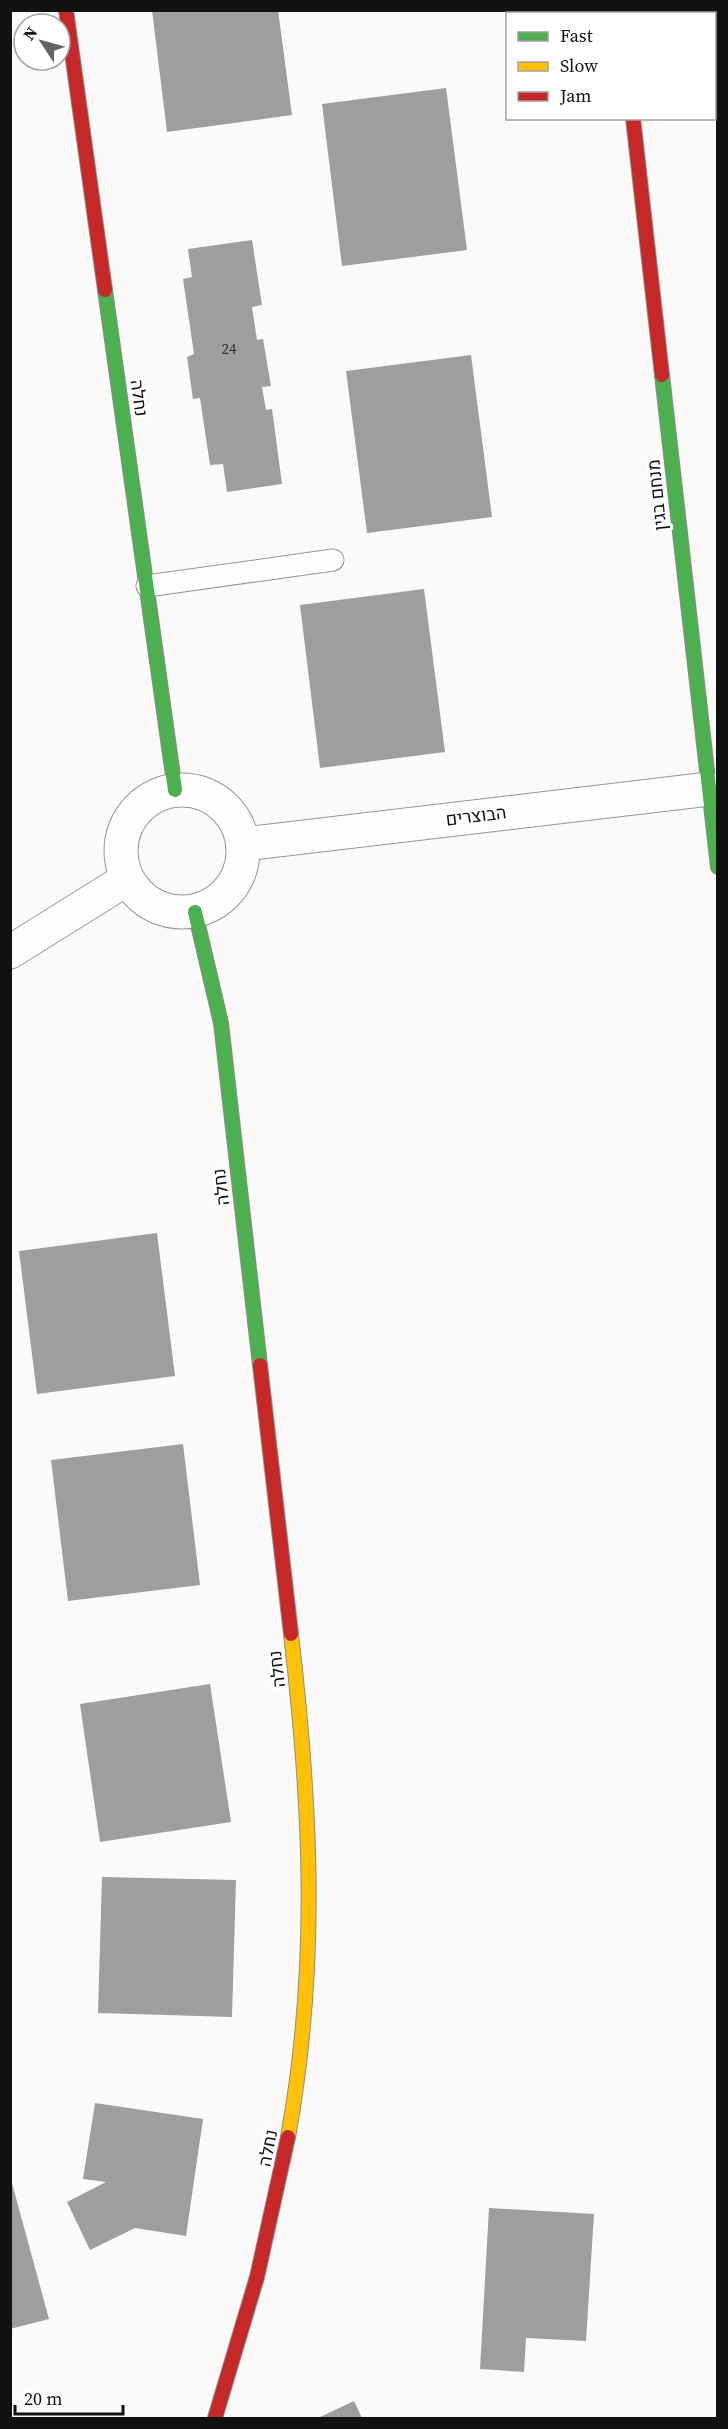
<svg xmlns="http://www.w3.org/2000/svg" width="728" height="2429" font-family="'Source Serif 4',Heebo,serif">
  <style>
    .building { fill: #a09e9c }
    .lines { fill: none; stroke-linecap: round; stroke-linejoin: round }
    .lane-casing { stroke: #979695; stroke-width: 23 }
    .street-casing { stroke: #979695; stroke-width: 35 }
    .fast-casing { stroke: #8d8d8c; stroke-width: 16 }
    .slow-casing { stroke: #8d8d8c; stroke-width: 16 }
    .jam-casing { stroke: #8d8d8c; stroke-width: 16 }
    .lane { stroke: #fffefe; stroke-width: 21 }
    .street { stroke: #fffefe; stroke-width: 33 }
    .fast { stroke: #4caf50; stroke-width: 14 }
    .slow { stroke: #ffc107; stroke-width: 14 }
    .jam { stroke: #c62828; stroke-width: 14 }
    .labels { text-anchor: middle; stroke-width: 6; stroke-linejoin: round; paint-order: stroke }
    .number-label { font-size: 15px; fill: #353434 }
    .street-label { font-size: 18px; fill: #111; stroke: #fff }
  </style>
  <rect width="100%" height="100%" fill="#fcfaf8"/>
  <g class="building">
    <polygon points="152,10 278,10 292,115 167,132"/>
    <polygon points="446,88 467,250 342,266 322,104"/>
    <polygon points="252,240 262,305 252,307 257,340 263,339 271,386 262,387 266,410 272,409 282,484 227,492 223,464 210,465 200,398 193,399 187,357 194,354 183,279 192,277 188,249"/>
    <polygon points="471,355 492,517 367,533 346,371"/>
    <polygon points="424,589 445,752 320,768 300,605"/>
    <polygon points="157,1233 175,1376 37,1394 19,1251"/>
    <polygon points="183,1444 200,1585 68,1601 51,1460"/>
    <polygon points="210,1684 231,1822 100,1842 80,1704"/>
    <polygon points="102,1877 236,1880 232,2017 98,2013"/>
    <polygon points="95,2103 203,2119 186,2236 135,2228 90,2250 67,2202 106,2182 83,2179"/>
    <polygon points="10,2176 49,2319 10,2329"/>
    <polygon points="489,2208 594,2214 586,2341 526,2338 524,2372 480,2369"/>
    <polygon points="354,2401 362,2418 318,2418"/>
  </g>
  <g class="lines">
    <g class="lane-casing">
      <polyline id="lane" points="147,586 333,560"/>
    </g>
    <g class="street-casing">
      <g id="street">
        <circle cx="182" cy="851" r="61"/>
        <polyline points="244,844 709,789"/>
        <polyline points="10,952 127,879"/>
      </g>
    </g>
    <g class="fast-casing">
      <g id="fast">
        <polyline points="714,69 718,96"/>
        <polyline points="105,290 175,790"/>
        <polyline points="662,375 718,867"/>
        <polyline points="195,912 221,1023 260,1365"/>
      </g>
    </g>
    <g class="slow-casing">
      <path id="slow" d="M288,2137c31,-171 23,-332 3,-503"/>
    </g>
    <g class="jam-casing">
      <g id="jam">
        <polyline points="66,10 105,290"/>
        <polyline points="621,10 621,14"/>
        <polyline points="708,10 708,14"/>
        <polyline points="633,118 662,375"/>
        <polyline points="260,1365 291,1634"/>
        <polyline points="215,2418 257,2277 288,2137"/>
      </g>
    </g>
    <use href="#lane" class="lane"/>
    <use href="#street" class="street"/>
    <use href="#fast" class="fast"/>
    <use href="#slow" class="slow"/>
    <use href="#jam" class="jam"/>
  </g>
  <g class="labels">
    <g class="number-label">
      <text x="229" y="354">24</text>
    </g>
    <g class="street-label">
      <text transform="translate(139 398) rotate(82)" y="6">נחלה</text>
      <text transform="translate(657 495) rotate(-96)" y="6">מנחם בגין</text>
      <text transform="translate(476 816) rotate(-7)" y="6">הבוצרים</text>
      <text transform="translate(221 1187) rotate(-97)" y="6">נחלה</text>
      <text transform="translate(277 1669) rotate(-97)" y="6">נחלה</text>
      <text transform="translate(268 2148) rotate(-79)" y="6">נחלה</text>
    </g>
  </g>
  <rect width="728" height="2429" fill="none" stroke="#111111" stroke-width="24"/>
  <rect x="506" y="12" width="210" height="108" fill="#ffffff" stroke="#a0a0a0" stroke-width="1.5"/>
  <rect x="518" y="32" width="30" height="9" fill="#4caf50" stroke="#a0a0a0" stroke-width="1.5"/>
  <text x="560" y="42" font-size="18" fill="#111111">Fast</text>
  <rect x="518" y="62" width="30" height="9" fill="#ffc107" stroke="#a0a0a0" stroke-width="1.5"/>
  <text x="560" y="72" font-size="18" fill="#111111">Slow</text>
  <rect x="518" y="92" width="30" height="9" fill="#c62828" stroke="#a0a0a0" stroke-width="1.5"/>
  <text x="560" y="102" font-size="18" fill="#111111">Jam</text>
  <g transform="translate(42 42) rotate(306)"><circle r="28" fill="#ffffff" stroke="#a0a0a0" stroke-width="1.5"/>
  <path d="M0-4.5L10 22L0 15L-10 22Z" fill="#636362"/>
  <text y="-9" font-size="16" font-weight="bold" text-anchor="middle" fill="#111111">N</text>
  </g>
  <path d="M15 2405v9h108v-9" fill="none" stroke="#111111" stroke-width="3"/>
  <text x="24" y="2405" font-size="18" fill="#111111" stroke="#ffffff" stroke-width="4.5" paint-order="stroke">20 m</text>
</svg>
